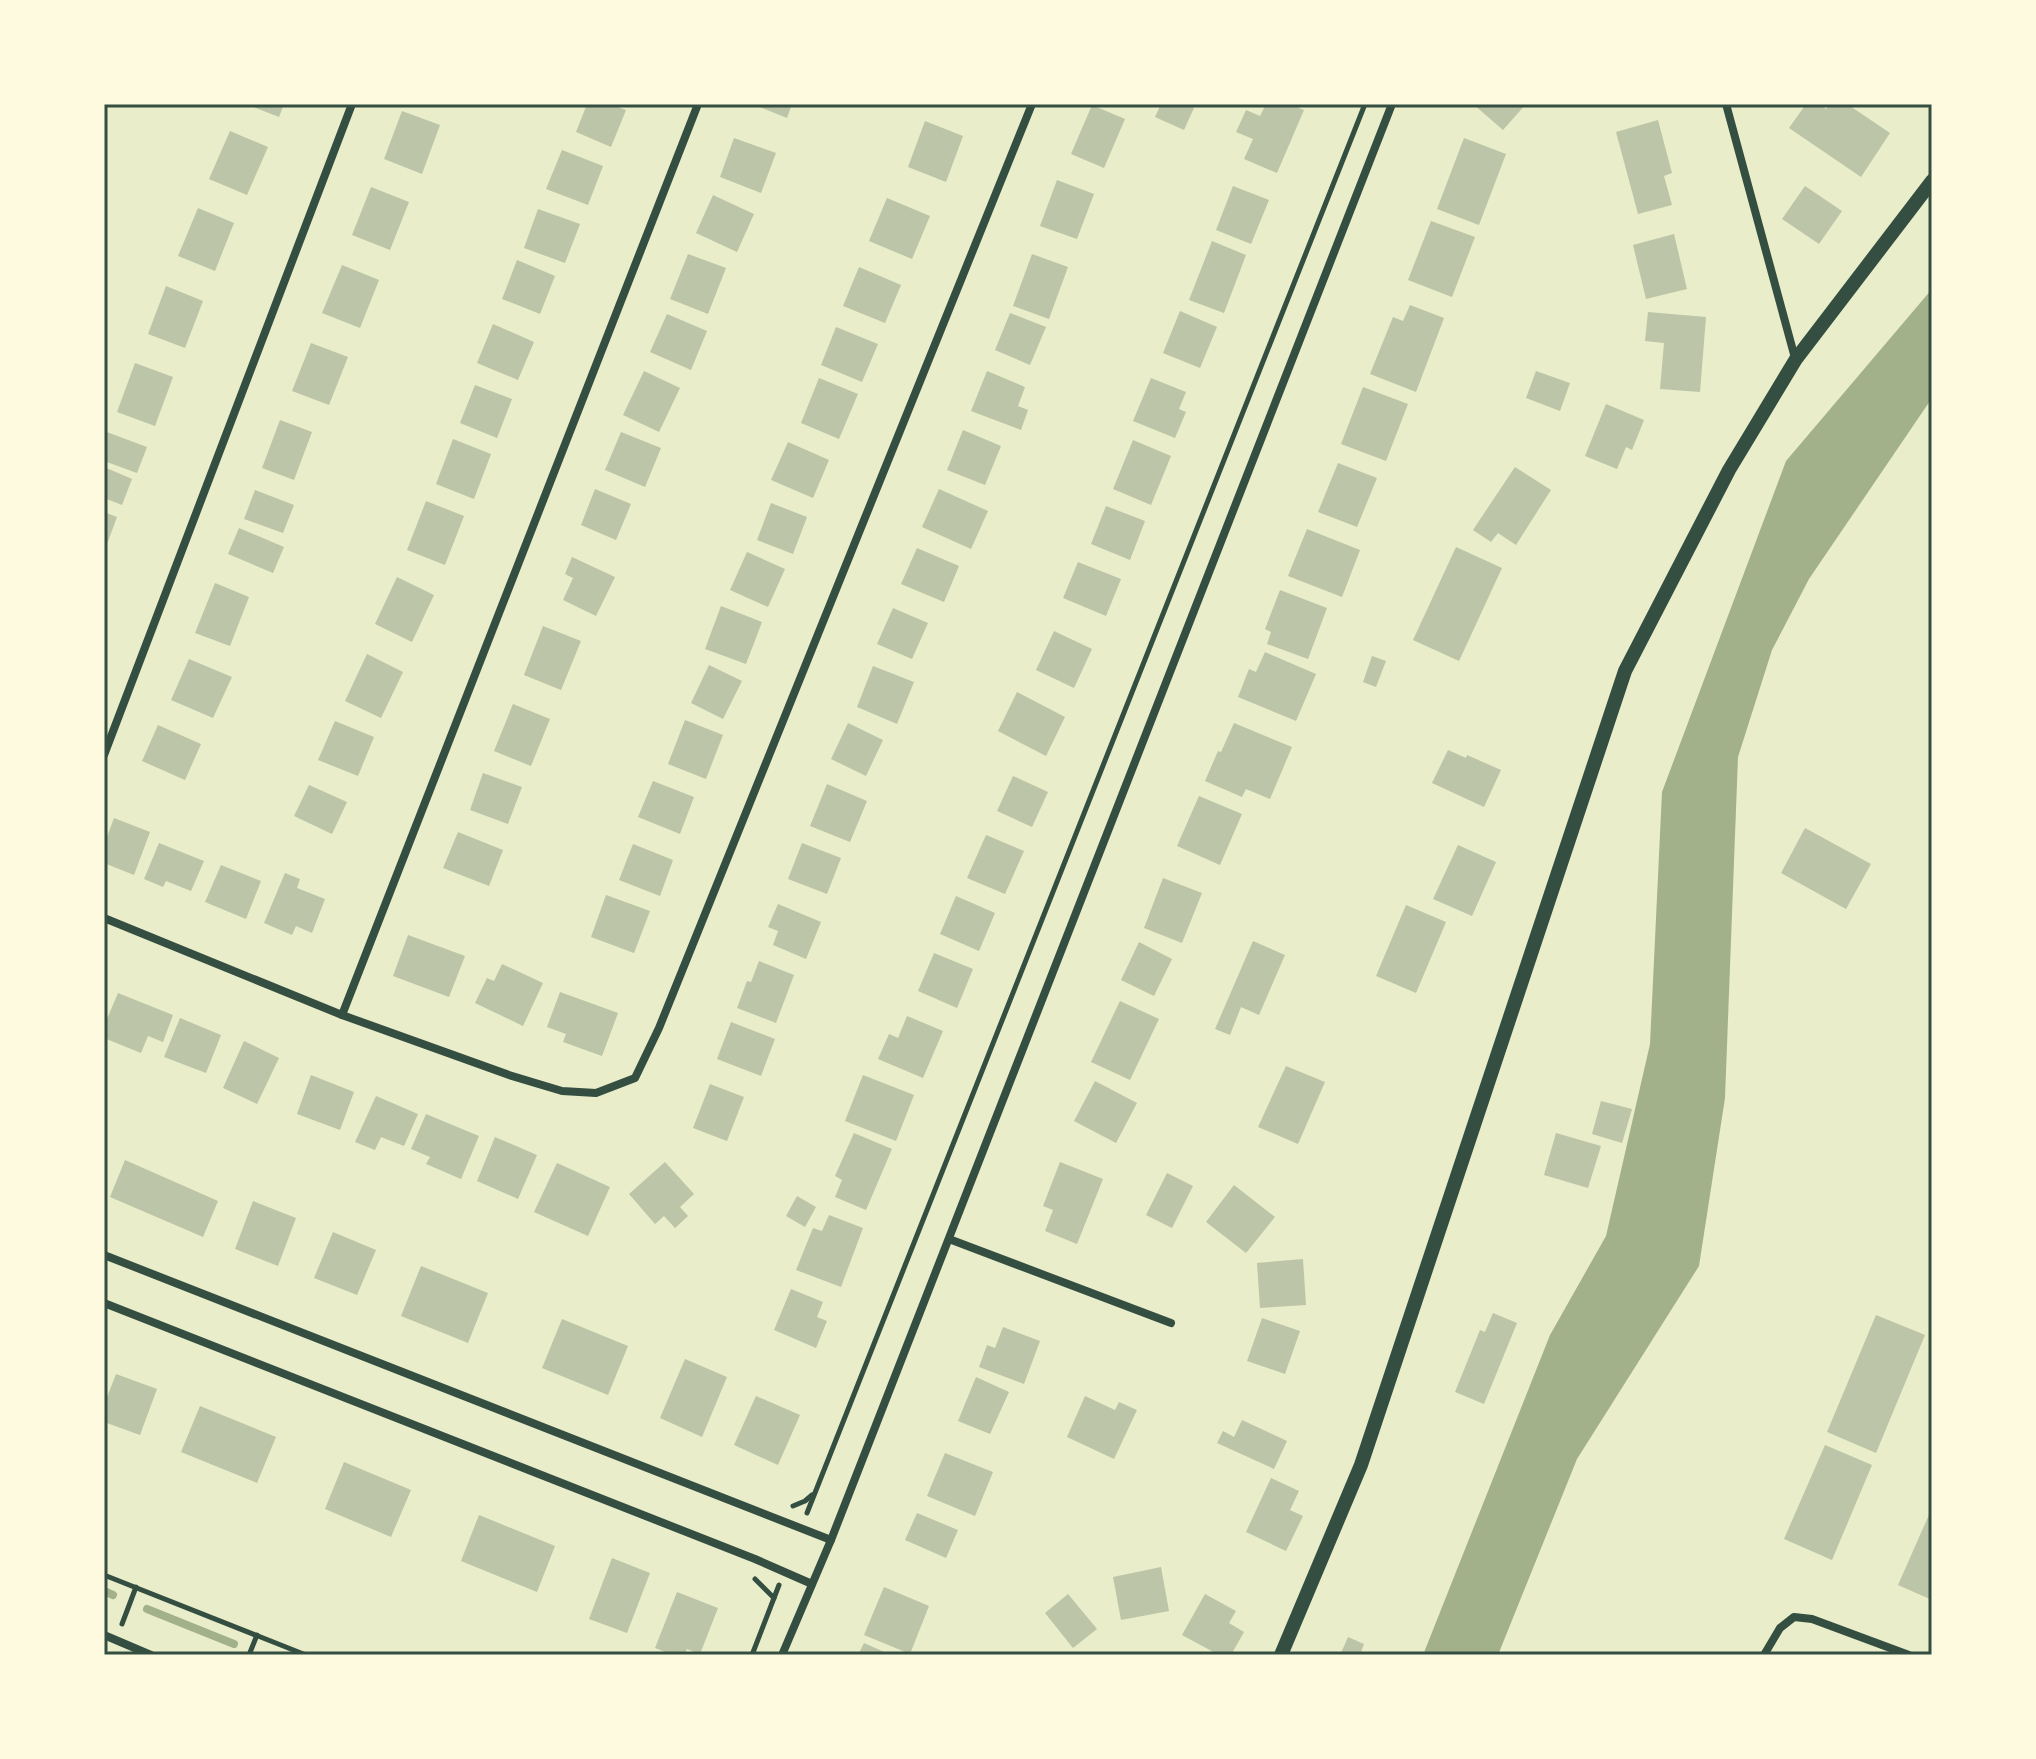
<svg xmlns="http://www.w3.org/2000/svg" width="2036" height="1759" font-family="'PT Sans Narrow',sans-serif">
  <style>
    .water { fill: #a3b18a }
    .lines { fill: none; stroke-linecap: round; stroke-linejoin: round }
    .stream { stroke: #a3b18a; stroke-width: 8 }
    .building { fill: #bcc5a7 }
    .path { stroke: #344e41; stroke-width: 5 }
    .minor { stroke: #344e41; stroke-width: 8 }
    .tertiary { stroke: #344e41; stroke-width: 14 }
    .neatline { fill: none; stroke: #344e41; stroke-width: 3 }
  </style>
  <rect width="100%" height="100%" fill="#e9edc9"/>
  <polygon class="water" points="1932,289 1932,398 1809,579 1772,650 1738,757 1725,1098 1699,1266 1577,1459 1498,1655 1423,1655 1550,1335 1606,1236 1650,1044 1662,792 1786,461"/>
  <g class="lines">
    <g class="stream">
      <polyline points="104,1591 113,1595"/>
      <polyline points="147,1609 234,1644"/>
    </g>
  </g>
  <g class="building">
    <polygon points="246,104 284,104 279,117"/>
    <polygon points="587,104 610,104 626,110 611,147 576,132"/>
    <polygon points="752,104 792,104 787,118"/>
    <polygon points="1161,104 1185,104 1194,108 1184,130 1155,117"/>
    <polygon points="1266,104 1290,104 1304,110 1277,173 1244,159 1253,139 1236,132 1246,110 1260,116"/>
    <polygon points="1473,104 1526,104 1503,130"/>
    <polygon points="1806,104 1819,104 1826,109 1830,104 1847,104 1890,133 1861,177 1789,128"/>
    <polygon points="1092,105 1125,119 1104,168 1071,154"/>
    <polygon points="402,111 440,125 422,174 384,159"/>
    <polygon points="1658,120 1672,173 1664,176 1672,205 1638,214 1616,132"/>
    <polygon points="925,121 963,136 946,182 908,167"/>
    <polygon points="230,131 268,147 247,195 209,179"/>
    <polygon points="734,138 776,153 761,193 720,177"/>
    <polygon points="1464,138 1506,154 1479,225 1437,209"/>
    <polygon points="562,150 603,166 588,205 546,189"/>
    <polygon points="1057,180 1094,194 1077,239 1040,226"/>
    <polygon points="1233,186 1269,200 1251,244 1216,230"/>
    <polygon points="1805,186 1842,211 1819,244 1782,219"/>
    <polygon points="371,187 409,202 390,250 352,235"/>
    <polygon points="713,195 754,214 737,252 696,233"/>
    <polygon points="887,198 930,216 912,259 869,241"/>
    <polygon points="198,208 234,223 215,271 178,256"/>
    <polygon points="538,209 580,224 565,263 524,248"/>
    <polygon points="1431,221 1475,237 1452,297 1408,280"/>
    <polygon points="1674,234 1687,289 1646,299 1633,245"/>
    <polygon points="1212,241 1246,255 1224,313 1189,300"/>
    <polygon points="688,254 726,268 708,314 670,299"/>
    <polygon points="1032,254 1068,267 1049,319 1013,306"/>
    <polygon points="517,260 555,276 540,314 502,299"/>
    <polygon points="342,265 379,280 360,328 322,313"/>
    <polygon points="859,267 901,285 885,323 843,306"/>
    <polygon points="166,286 203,301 185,348 148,334"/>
    <polygon points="1410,305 1444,318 1416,392 1370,374 1393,317 1403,321"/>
    <polygon points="1180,311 1217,327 1200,368 1163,353"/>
    <polygon points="1648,312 1706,317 1700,392 1660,389 1664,343 1645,341"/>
    <polygon points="1010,313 1046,327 1030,365 995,350"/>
    <polygon points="667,314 707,331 691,370 650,352"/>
    <polygon points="493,324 534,342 518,380 477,363"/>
    <polygon points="836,327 878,344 862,382 821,365"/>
    <polygon points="311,343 348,357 329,405 292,391"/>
    <polygon points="135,363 173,377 155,426 117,412"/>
    <polygon points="644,371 680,388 659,432 623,415"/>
    <polygon points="987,371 1025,387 1018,406 1028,410 1021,430 971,411"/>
    <polygon points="1536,371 1570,383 1560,411 1526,398"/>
    <polygon points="819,378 858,394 839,439 801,423"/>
    <polygon points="1151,378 1186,392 1179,409 1186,412 1175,438 1133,421"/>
    <polygon points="475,385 512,399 497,438 460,423"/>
    <polygon points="1363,387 1408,404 1386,461 1341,444"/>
    <polygon points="1606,404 1644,420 1632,450 1626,447 1617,469 1585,456"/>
    <polygon points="280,420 312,432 294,480 262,468"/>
    <polygon points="963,430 1001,446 985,485 947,470"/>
    <polygon points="104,431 147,447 137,473 104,461"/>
    <polygon points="621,432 661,448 645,487 605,470"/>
    <polygon points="453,439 491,454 474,499 436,484"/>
    <polygon points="1133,440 1171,456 1151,505 1113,489"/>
    <polygon points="788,442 829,460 813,498 771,480"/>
    <polygon points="1338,463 1377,478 1357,527 1318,512"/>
    <polygon points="104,467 132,479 122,505 104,498"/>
    <polygon points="1515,467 1551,490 1516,545 1498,533 1491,542 1473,530"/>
    <polygon points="595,489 631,504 616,540 581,525"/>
    <polygon points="939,489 988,511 971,549 922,527"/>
    <polygon points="255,490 294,505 283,533 244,519"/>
    <polygon points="426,501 464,516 445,565 407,550"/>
    <polygon points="771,503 807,517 793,554 757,540"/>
    <polygon points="1106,506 1145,521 1130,560 1091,544"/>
    <polygon points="104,512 117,517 107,544 104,543"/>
    <polygon points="239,528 284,547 273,573 228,554"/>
    <polygon points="1307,529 1360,550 1342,597 1288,576"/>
    <polygon points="1456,547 1502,568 1459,661 1413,640"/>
    <polygon points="917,548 959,566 944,602 901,584"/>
    <polygon points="747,552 785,569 768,607 730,590"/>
    <polygon points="572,557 615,577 596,616 563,600 573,578 565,574"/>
    <polygon points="1078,562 1121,579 1106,616 1063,598"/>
    <polygon points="397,577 434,595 412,642 375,624"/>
    <polygon points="215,583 249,597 230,646 195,633"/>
    <polygon points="1280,590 1327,608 1308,659 1267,644 1271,632 1265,629"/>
    <polygon points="721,606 762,622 746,664 705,649"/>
    <polygon points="893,608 928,623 912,659 877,644"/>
    <polygon points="543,626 581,641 561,690 524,675"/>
    <polygon points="1054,631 1092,649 1074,688 1036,670"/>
    <polygon points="1265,652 1316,674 1296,721 1238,697 1249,669 1256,672"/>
    <polygon points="367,654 403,672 381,718 345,701"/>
    <polygon points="1372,656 1386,661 1376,687 1363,682"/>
    <polygon points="189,659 232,677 213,718 171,700"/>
    <polygon points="709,665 742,681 723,719 691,703"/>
    <polygon points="873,666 914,682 897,724 857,707"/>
    <polygon points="1017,692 1065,717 1046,756 998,731"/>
    <polygon points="513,704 550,719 531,766 494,751"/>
    <polygon points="685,720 723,735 706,779 668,764"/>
    <polygon points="335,721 374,737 358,776 318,760"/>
    <polygon points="848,723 883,740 866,776 831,759"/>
    <polygon points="1234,723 1292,747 1270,799 1246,789 1242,797 1205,781 1218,751 1221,752"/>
    <polygon points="158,725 201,744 185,780 142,761"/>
    <polygon points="1448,750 1466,758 1467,755 1501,770 1484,807 1432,783"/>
    <polygon points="483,773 522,787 508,824 470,810"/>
    <polygon points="1013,776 1048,792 1032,827 997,811"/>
    <polygon points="653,781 694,797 680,834 638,817"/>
    <polygon points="827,784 867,801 850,842 810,826"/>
    <polygon points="309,785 347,802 332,834 294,816"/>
    <polygon points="1199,796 1242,814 1220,865 1177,846"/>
    <polygon points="114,818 150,832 134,875 104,863 104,845"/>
    <polygon points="1805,828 1871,864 1846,909 1781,873"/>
    <polygon points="458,832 503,850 489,886 443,868"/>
    <polygon points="986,835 1024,851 1005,894 967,878"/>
    <polygon points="159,843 204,861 191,891 166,881 163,887 144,879"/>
    <polygon points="802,843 841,858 827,894 788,879"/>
    <polygon points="633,844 673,860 660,896 619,880"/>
    <polygon points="1458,845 1496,862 1472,916 1433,899"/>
    <polygon points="221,865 261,881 246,919 205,902"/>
    <polygon points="285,873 300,879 297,888 325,899 312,933 296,926 292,935 264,923"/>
    <polygon points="1163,878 1202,893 1182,943 1144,928"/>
    <polygon points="606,895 650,911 634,953 591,937"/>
    <polygon points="956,896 995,913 979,951 940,934"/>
    <polygon points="778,904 821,922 806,959 773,945 778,931 768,927"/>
    <polygon points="1406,905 1446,922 1416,993 1376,976"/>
    <polygon points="408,935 465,956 449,997 393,976"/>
    <polygon points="1253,941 1285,955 1259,1015 1241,1007 1230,1035 1215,1029"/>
    <polygon points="1139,942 1172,959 1154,996 1121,980"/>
    <polygon points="934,953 973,969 957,1008 918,991"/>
    <polygon points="759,961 794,975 776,1023 737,1008 747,981 751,982"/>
    <polygon points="502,964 543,983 523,1026 475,1003 487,978 494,981"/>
    <polygon points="560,992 618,1013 602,1056 563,1042 566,1034 547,1027"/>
    <polygon points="118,993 173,1015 163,1042 148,1036 141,1053 104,1038 104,1026"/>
    <polygon points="1120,1001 1159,1019 1130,1080 1091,1062"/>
    <polygon points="907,1016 943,1031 923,1078 878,1059 889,1034 898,1038"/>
    <polygon points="180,1018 221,1035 206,1073 164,1057"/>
    <polygon points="731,1022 775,1039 761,1076 717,1059"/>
    <polygon points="244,1041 279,1058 257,1104 223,1088"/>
    <polygon points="1286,1066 1325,1082 1298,1144 1258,1127"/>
    <polygon points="311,1075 354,1092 340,1130 297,1114"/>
    <polygon points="863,1075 914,1095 896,1141 845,1121"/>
    <polygon points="1095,1081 1137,1103 1116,1143 1074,1121"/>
    <polygon points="710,1084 744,1097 727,1141 693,1128"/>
    <polygon points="376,1096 418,1114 404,1146 381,1137 375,1150 355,1142"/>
    <polygon points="1601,1101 1632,1109 1622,1143 1592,1134"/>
    <polygon points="426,1114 479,1136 461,1179 426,1164 430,1157 411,1149"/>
    <polygon points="854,1133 892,1149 866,1210 835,1197 842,1180 835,1176"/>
    <polygon points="1556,1133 1601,1146 1588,1188 1544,1175"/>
    <polygon points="495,1137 537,1155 518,1199 477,1181"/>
    <polygon points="125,1160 218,1201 203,1237 110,1197"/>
    <polygon points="665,1162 694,1194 680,1207 688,1216 675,1228 664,1216 655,1224 629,1194"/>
    <polygon points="1060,1162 1103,1179 1077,1244 1045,1231 1053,1210 1043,1206"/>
    <polygon points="557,1163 610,1187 588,1236 534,1212"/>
    <polygon points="1167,1173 1193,1186 1172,1228 1146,1215"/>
    <polygon points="1234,1185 1275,1217 1246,1253 1206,1222"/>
    <polygon points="797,1196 816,1207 805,1227 786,1216"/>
    <polygon points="253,1201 296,1218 278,1266 235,1249"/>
    <polygon points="829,1215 863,1228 841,1287 796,1270 813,1228 822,1231"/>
    <polygon points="333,1232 376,1250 357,1295 314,1278"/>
    <polygon points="1303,1259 1306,1305 1260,1308 1257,1263"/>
    <polygon points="421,1266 488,1293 468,1343 401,1316"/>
    <polygon points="791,1289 823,1302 817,1317 827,1321 816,1348 774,1330"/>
    <polygon points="1493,1313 1517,1323 1484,1404 1455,1392 1480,1330 1485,1332"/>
    <polygon points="1876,1315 1925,1335 1876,1453 1827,1432"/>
    <polygon points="1262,1318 1300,1331 1285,1374 1247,1361"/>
    <polygon points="562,1319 628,1346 608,1395 542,1368"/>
    <polygon points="1003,1327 1040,1341 1024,1384 979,1367 987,1345 995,1348"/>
    <polygon points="685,1359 727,1377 702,1437 660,1418"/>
    <polygon points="116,1374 157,1389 140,1435 104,1422 104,1405"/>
    <polygon points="976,1377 1009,1392 990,1434 958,1421"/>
    <polygon points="756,1396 800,1415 778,1465 734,1445"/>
    <polygon points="1085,1396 1115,1410 1119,1402 1137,1410 1114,1459 1067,1437"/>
    <polygon points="200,1406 276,1437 257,1483 181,1452"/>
    <polygon points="1242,1420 1287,1441 1274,1469 1217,1443 1223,1431 1234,1437"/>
    <polygon points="1825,1445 1872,1465 1832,1560 1784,1539"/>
    <polygon points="945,1453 993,1472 975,1516 927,1496"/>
    <polygon points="344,1462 411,1490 391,1537 325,1509"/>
    <polygon points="1271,1478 1299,1491 1290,1510 1303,1516 1286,1551 1246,1532"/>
    <polygon points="1932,1508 1932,1600 1898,1585"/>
    <polygon points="917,1513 958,1530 946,1558 905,1540"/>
    <polygon points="479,1515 555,1546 537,1592 461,1561"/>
    <polygon points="612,1558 650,1573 627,1633 589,1619"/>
    <polygon points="1161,1567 1169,1611 1121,1620 1113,1577"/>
    <polygon points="884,1587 929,1606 910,1654 864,1635"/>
    <polygon points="677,1592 718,1608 700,1654 687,1649 684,1655 673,1655 655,1648"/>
    <polygon points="1068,1594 1097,1629 1073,1648 1045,1613"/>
    <polygon points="1205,1594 1236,1611 1229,1623 1244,1632 1231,1655 1219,1655 1182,1635"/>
    <polygon points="1348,1637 1364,1644 1360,1655 1346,1655 1341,1653"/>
    <polygon points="864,1643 891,1655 858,1655"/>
  </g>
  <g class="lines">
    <g class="path">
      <polyline points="793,1506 805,1501 812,1495"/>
      <polyline points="807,1513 1365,104"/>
      <polyline points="104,1575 306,1655"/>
      <polyline points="755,1579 774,1598"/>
      <polyline points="122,1624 136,1587"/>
      <polyline points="249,1655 257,1635"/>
      <polyline points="752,1655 779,1585"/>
    </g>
    <g class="minor">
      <polyline points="1726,104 1795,358"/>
      <polyline points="104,755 352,104"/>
      <polyline points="104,918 342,1015 509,1075 562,1091 596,1093 635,1078 659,1028 1032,104"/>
      <polyline points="342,1015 698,104"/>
      <polyline points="949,1239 1171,1323"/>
      <polyline points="104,1255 831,1540"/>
      <polyline points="104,1303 755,1559 812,1584"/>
      <polyline points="104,1635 151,1655"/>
      <polyline points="782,1655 831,1540 1392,104"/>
      <polyline points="1764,1655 1780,1628 1794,1617 1812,1619 1909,1655"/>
    </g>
    <polyline class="tertiary" points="1281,1655 1361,1465 1625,671 1729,470 1796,359 1932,181"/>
  </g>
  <rect width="2036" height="1759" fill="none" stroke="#fefae0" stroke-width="212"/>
  <rect x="106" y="106" width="1824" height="1547" class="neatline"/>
</svg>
